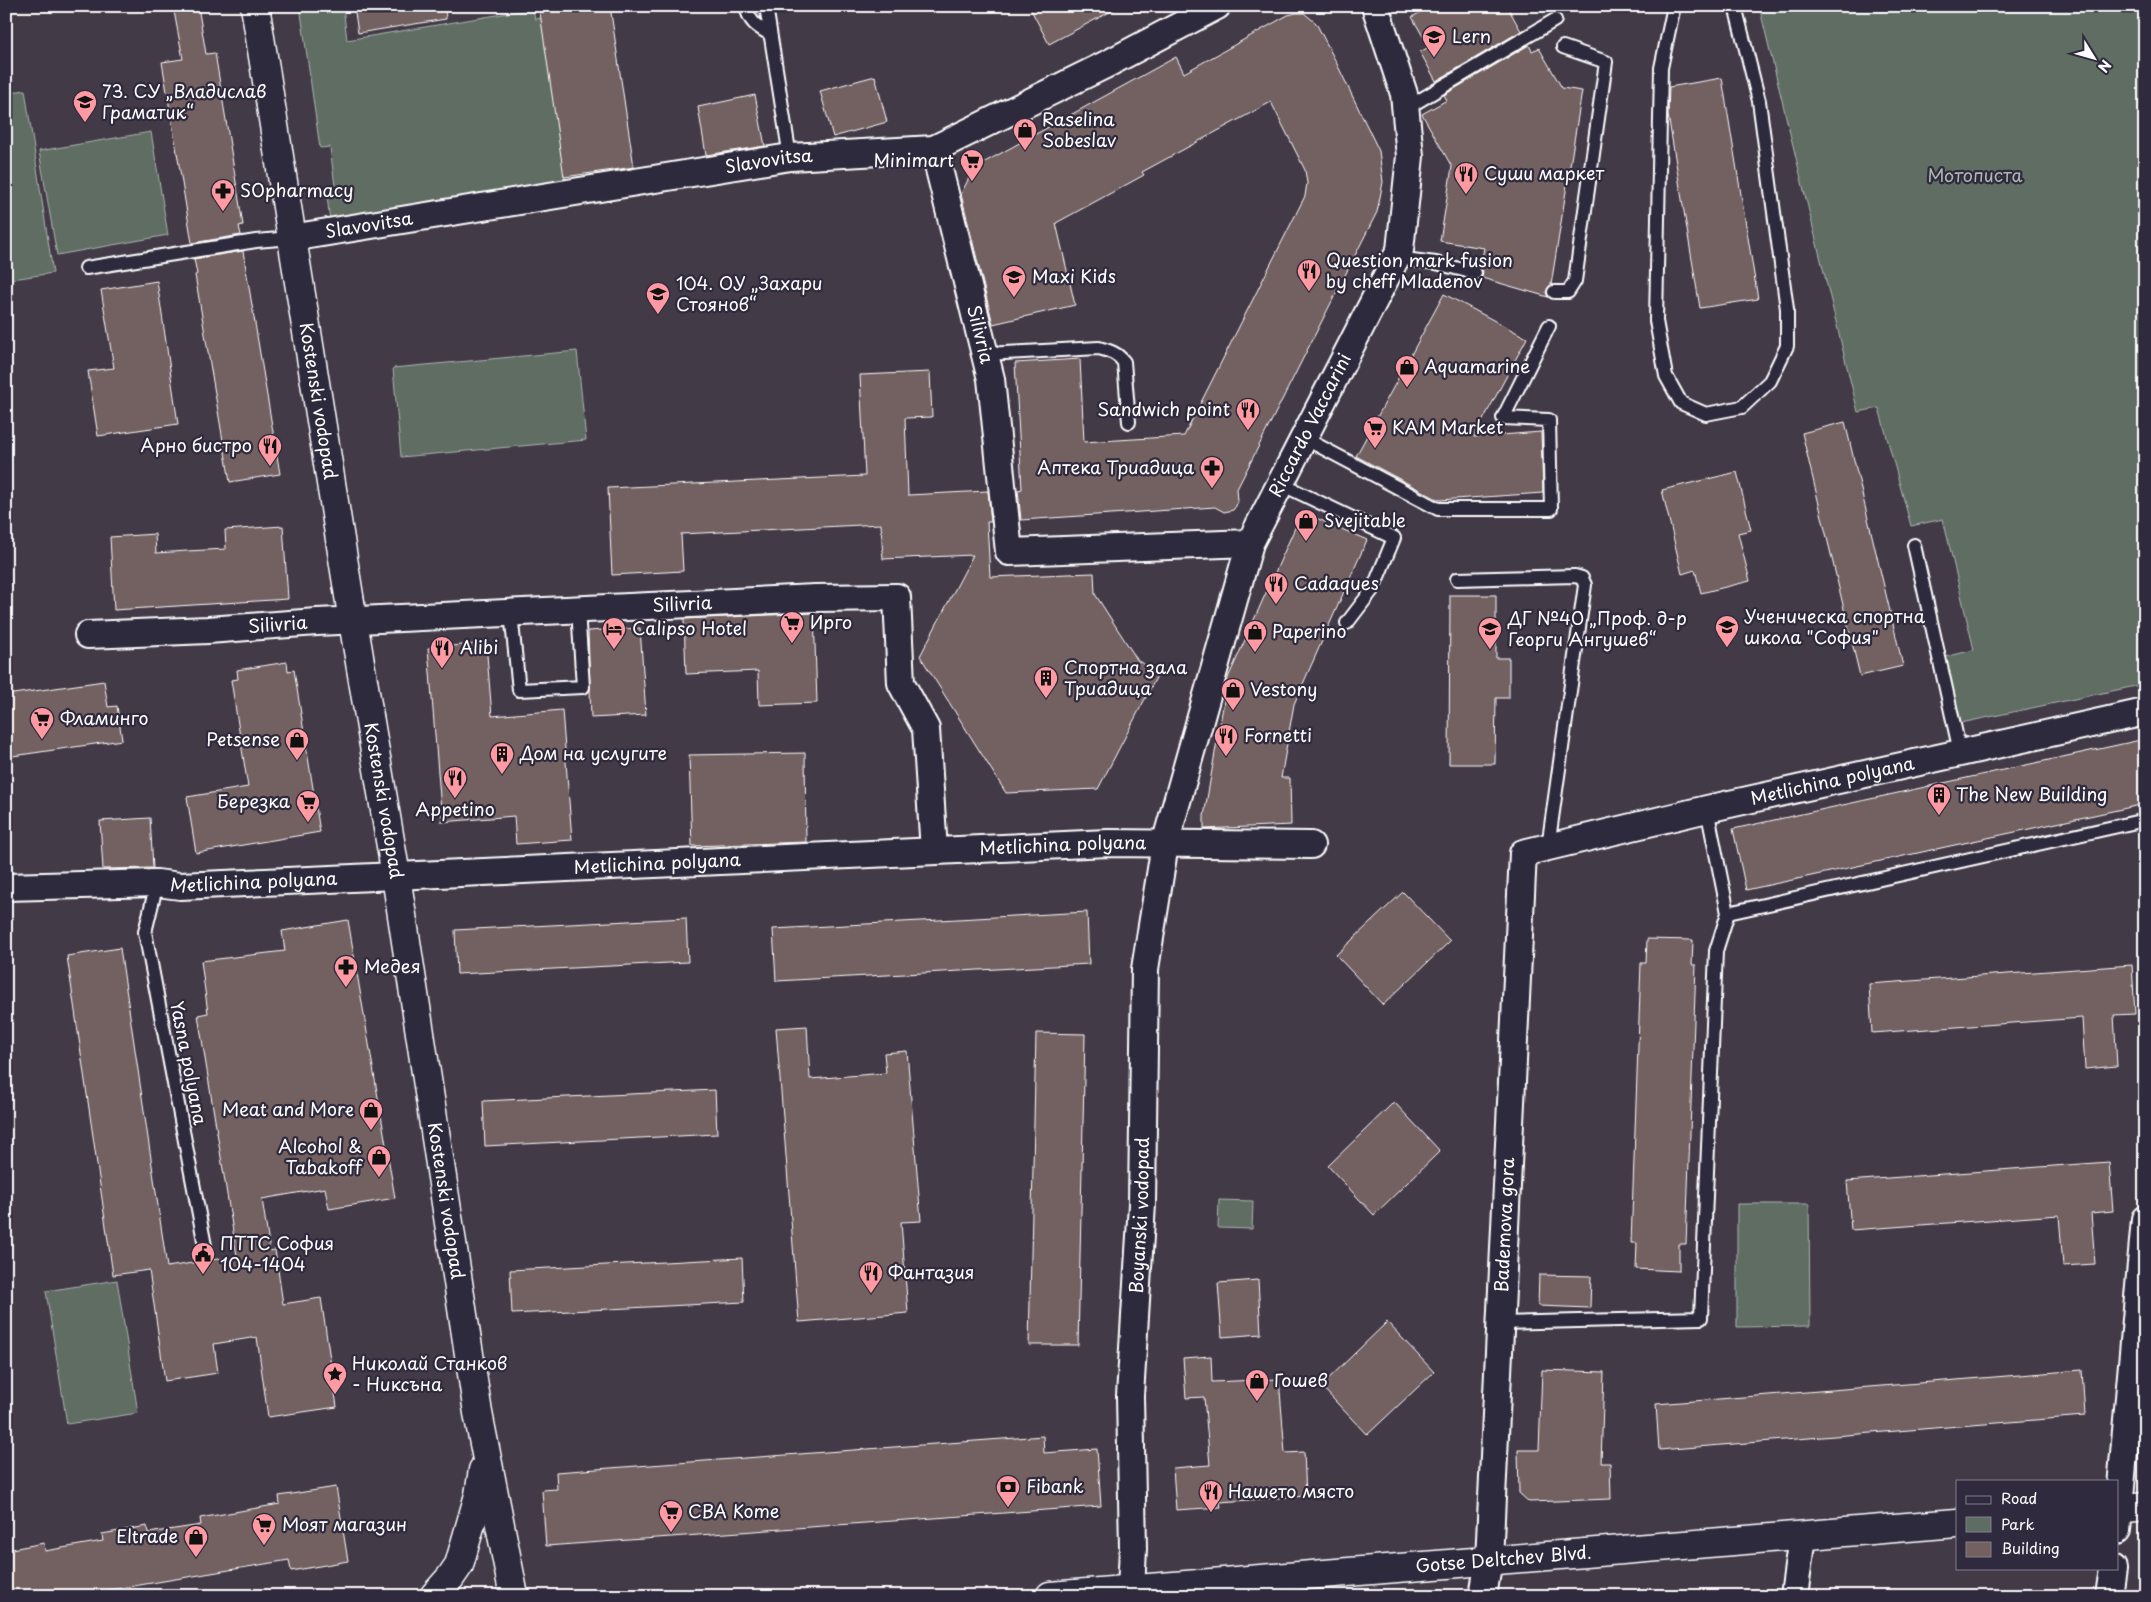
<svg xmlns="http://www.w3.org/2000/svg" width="2151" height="1602" font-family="'Playpen Sans',sans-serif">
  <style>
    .green { fill: #5e6d63; stroke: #aeb6b1 }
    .building { fill: #736160; stroke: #fff }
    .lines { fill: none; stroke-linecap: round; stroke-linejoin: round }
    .lane-casing { stroke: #fff; stroke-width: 16 }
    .street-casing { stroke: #fff; stroke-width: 30 }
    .secondary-casing { stroke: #fff; stroke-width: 31 }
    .lane { stroke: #2f2a3d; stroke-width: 12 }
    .street { stroke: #2f2a3d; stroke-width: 26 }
    .secondary { stroke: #2f2a3d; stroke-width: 28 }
    .labels { text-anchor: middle; stroke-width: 4.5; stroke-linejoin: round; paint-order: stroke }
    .poi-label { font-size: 18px; fill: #fff; stroke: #2f2a3d; text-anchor: start }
    .street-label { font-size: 18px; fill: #fff; stroke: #2f2a3d }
    .park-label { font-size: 18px; fill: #aeb6b1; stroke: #2f2a3d }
  </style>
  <rect width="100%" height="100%" fill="#433a48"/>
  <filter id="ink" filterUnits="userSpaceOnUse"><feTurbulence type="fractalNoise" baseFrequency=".02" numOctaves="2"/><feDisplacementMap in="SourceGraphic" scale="10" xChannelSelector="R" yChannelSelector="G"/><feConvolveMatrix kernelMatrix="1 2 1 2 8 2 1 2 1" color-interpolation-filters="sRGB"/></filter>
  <g filter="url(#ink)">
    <g class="green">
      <polygon points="300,6 343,6 347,40 533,9 535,19 541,18 567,190 330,221 327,196 336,194 330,147 320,148"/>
      <polygon points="1759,6 2145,6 2145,684 1961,723 1945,657 1974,650 1943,519 1911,526 1879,408 1858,412"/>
      <polygon points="25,90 53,273 6,280 6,93"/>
      <polygon points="151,132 168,235 57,255 39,151"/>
      <polygon points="577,351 586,440 401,457 393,368"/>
      <polygon points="1219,1200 1253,1201 1252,1229 1218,1228"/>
      <polygon points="1737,1204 1809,1204 1810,1326 1737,1327"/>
      <polygon points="117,1280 138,1413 67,1424 46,1291"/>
    </g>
    <g class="building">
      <polygon points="173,6 198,6 206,54 215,53 243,225 239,226 241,235 192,243 162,62 183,59"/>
      <polygon points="354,6 445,6 446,19 358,33"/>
      <polygon points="539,6 610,6 634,167 564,177"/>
      <polygon points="1029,6 1121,6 1049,44"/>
      <polygon points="1432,6 1507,6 1521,31 1436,81 1420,52 1429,47 1412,17"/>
      <polygon points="1296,13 1304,13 1316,23 1335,60 1379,151 1383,182 1377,212 1237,489 1238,501 1236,506 1233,510 1224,512 1215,507 1021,520 1018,490 1022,489 1015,363 1080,359 1084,442 1184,436 1305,196 1307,183 1305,170 1271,102 1142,172 1144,175 1056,223 1075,305 993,324 961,194 974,168 1176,57 1184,73 1288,15"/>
      <polygon points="1529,45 1532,51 1539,48 1562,88 1582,91 1551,285 1546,292 1548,297 1482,278 1483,271 1480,267 1484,248 1440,241 1452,167 1422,114 1447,100 1444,95"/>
      <polygon points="875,76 887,122 833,137 820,91"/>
      <polygon points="1722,78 1758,299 1700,308 1668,115 1669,87"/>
      <polygon points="755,95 765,146 706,155 698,107"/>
      <polygon points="243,251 280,474 230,482 195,275 197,274 194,259"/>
      <polygon points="157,281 178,424 98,436 88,371 114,368 101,290"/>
      <polygon points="1444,294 1527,338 1474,437 1541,432 1543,493 1439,500 1356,456"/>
      <polygon points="930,372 932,417 905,418 908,495 988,491 991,522 987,522 990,577 1094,573 1095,594 1138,661 1159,672 1098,789 1006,793 920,656 973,555 883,559 881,524 681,534 683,571 612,575 608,488 865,476 860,375"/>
      <polygon points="1845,422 1903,666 1860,676 1802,433"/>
      <polygon points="1737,472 1751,530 1738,533 1750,581 1701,593 1695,570 1682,574 1662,490"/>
      <polygon points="1302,512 1367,540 1294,704 1281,778 1290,778 1291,825 1204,829 1204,816 1228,678"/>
      <polygon points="283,526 288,599 114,610 110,537 155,534 156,553 187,551 226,549 225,530"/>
      <polygon points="1450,595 1496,595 1496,658 1509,658 1509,698 1496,698 1495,764 1449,764"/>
      <polygon points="814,613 817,703 759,705 758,671 686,674 684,619"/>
      <polygon points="640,628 646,715 591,718 588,631"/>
      <polygon points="486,643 492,716 562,710 572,840 516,844 514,816 442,822 428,648"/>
      <polygon points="287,662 288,671 294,670 320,832 196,853 187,797 248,787 231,680 238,679 237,670"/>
      <polygon points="104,681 108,707 117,706 122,740 6,757 6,695"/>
      <polygon points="2145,739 2145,804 1746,890 1733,829"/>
      <polygon points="805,753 806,842 692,846 689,755"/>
      <polygon points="150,818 153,868 103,869 100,821"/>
      <polygon points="1403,892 1450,941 1383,1005 1336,955"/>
      <polygon points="1087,912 1089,964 776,981 773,929"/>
      <polygon points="686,918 688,962 457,974 455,930"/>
      <polygon points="348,920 395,1198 329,1209 325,1188 262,1199 270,1251 275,1250 283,1304 321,1298 337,1407 268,1417 257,1337 214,1344 218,1373 165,1381 149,1270 113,1275 67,956 120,948 167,1267 237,1256 198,1015 208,1013 201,961 285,951 282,931"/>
      <polygon points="1647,939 1693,940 1692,965 1696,965 1686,1244 1679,1244 1679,1271 1636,1269 1637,1243 1631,1243 1641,963 1646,963"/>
      <polygon points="2132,965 2135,1014 2114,1015 2117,1066 2085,1069 2082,1018 1872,1033 1869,984"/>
      <polygon points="807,1026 810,1079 886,1073 884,1053 907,1051 921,1221 901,1222 908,1313 799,1322 776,1028"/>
      <polygon points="1036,1033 1085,1034 1078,1345 1029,1345"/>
      <polygon points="715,1090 717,1134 485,1146 483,1101"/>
      <polygon points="1394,1102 1440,1151 1374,1215 1328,1166"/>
      <polygon points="2109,1162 2113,1211 2091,1213 2095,1264 2063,1266 2059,1215 1851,1230 1847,1181"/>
      <polygon points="742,1258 744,1302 512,1314 510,1270"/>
      <polygon points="1539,1275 1591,1276 1590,1308 1538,1306"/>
      <polygon points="1258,1280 1261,1334 1222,1337 1218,1283"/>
      <polygon points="1387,1322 1434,1372 1367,1435 1321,1386"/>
      <polygon points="1211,1356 1212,1382 1279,1379 1285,1453 1304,1452 1306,1496 1220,1502 1221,1507 1176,1510 1173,1468 1210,1465 1204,1397 1186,1398 1183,1358"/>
      <polygon points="1542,1370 1604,1372 1601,1463 1610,1463 1611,1499 1529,1502 1519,1493 1518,1450 1539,1450"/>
      <polygon points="2082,1370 2085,1416 1659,1450 1656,1404"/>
      <polygon points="1043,1436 1044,1453 1097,1449 1101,1506 546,1546 542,1490 557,1489 556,1472"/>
      <polygon points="336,1487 348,1561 291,1571 289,1560 74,1596 6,1596 6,1550 44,1543 45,1551 103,1541 102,1534 147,1526 148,1533 201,1525 200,1518 280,1504 279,1496"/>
    </g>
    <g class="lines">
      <g class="lane-casing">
        <g id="lane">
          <path d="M746,6c3,16 11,21 24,28"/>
          <polyline points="766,6 790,157"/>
          <polyline points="1674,6 1661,68 1656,321 1666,376 1681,403 1706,414 1742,407 1770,381 1787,346 1787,309 1759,101 1735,6"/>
          <polyline points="1405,109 1555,20"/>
          <polyline points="1396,258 1436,263 1475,273"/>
          <polyline points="86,268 256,241 291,238"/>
          <polyline points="1554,292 1568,292 1575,281 1606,62 1563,47"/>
          <path d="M985,354l114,-6c11,3 18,5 25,14l5,60"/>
          <polyline points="1304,438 1438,509 1551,509 1549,420 1503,418 1549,326"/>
          <polyline points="1281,484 1394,538 1373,589 1347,623"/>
          <polyline points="1914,545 1960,752"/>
          <polyline points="1457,579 1575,576 1582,578 1585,585 1548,847"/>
          <polyline points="511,613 519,690 583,687 578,609"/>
          <polyline points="157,883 145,932 206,1251"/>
          <polyline points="1728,913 2145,820"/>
          <polyline points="1500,1323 1701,1318 1716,951 1728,913 1707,809"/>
        </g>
      </g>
      <g class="street-casing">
        <g id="street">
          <path id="s1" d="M934,149l57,230 18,173 241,-9"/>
          <path id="s2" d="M291,238l499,-81 144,-8 175,-86 108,-57"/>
          <path id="s3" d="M88,635l120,-5 109,-8 498,-24 82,-1 4,86 25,46 8,122"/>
          <path id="s4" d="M6,887l151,-4 23,3 928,-43 203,2"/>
          <polyline points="2117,1531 2145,1219"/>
          <path id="s5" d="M1131,1589l2,-41 -3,-152 12,-192 3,-235 20,-125 85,-301 150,-293 10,-94 -6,-62 -29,-88"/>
          <path id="s6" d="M1483,1596l6,-36 34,-707 184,-44 438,-97"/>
          <polyline points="1794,1596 1802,1536"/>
          <polyline points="2109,1596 2113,1568"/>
        </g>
      </g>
      <g class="secondary-casing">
        <g id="secondary">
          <path id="s7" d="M255,6l98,615 43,255 82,537 36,183"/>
          <polyline points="2117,1510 2145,1507"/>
          <polyline points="434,1596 450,1578 459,1565 479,1495 483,1470"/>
          <path id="s8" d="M1050,1596l907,-73"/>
        </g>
      </g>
      <use href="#lane" class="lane"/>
      <use href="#street" class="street"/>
      <use href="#secondary" class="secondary"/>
    </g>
  </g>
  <defs>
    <g id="school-pin" transform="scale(1.25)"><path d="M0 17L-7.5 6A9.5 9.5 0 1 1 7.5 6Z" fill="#ff9aa2" stroke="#2f2a3d"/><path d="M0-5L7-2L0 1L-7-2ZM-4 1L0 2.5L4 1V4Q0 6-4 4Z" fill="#111"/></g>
    <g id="shop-pin" transform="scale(1.25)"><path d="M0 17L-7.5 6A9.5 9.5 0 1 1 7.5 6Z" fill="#ff9aa2" stroke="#2f2a3d"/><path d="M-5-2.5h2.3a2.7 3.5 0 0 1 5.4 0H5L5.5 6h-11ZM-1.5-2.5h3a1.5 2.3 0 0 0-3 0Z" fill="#111"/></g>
    <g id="supermarket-pin" transform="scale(1.25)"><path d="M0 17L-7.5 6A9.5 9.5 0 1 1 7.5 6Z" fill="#ff9aa2" stroke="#2f2a3d"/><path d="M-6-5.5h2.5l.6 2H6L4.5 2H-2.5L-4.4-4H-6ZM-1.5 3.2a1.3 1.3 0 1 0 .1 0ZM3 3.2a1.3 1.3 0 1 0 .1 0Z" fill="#111"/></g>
    <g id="restaurant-pin" transform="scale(1.25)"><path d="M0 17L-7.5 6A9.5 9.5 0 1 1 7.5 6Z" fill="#ff9aa2" stroke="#2f2a3d"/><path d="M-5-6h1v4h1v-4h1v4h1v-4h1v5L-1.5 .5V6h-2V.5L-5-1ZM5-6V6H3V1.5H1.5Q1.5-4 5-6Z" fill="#111"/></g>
    <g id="pharmacy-pin" transform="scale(1.25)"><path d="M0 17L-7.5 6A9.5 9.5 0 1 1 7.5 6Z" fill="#ff9aa2" stroke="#2f2a3d"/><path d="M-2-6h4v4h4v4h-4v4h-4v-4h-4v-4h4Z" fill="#111"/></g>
    <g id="hotel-pin" transform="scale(1.25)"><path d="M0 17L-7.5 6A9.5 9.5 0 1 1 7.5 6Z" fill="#ff9aa2" stroke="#2f2a3d"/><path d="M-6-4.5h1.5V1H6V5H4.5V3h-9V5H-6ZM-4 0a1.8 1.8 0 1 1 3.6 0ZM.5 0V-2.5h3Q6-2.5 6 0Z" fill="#111"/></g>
    <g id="building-pin" transform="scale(1.25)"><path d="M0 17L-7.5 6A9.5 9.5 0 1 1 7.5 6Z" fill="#ff9aa2" stroke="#2f2a3d"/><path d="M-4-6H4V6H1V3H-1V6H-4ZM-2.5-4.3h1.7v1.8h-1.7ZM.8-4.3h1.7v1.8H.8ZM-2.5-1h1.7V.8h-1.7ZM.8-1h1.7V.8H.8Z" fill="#111"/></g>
    <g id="civic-pin" transform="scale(1.25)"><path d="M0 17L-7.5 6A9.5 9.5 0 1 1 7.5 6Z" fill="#ff9aa2" stroke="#2f2a3d"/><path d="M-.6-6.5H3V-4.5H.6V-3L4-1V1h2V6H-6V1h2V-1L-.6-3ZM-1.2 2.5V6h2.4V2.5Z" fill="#111"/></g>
    <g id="sight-pin" transform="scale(1.25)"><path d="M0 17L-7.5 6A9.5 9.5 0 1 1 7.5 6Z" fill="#ff9aa2" stroke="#2f2a3d"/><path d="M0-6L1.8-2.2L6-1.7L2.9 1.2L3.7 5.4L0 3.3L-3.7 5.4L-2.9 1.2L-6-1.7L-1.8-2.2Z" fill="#111"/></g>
    <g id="bank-pin" transform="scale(1.25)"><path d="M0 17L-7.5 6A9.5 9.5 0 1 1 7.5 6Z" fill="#ff9aa2" stroke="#2f2a3d"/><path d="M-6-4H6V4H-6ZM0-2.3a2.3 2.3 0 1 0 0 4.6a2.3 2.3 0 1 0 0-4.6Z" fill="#111"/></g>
  </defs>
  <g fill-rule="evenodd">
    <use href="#school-pin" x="1434" y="37"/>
    <use href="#school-pin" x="85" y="102"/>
    <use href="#shop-pin" x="1025" y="130"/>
    <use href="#supermarket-pin" x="972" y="161"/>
    <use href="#restaurant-pin" x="1466" y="174"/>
    <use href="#pharmacy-pin" x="223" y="191"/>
    <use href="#restaurant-pin" x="1309" y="271"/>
    <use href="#school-pin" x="1014" y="277"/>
    <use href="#school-pin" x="658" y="294"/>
    <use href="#shop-pin" x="1407" y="367"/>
    <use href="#restaurant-pin" x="1248" y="410"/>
    <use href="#supermarket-pin" x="1375" y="428"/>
    <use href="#restaurant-pin" x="270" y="446"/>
    <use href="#pharmacy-pin" x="1212" y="468"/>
    <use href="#shop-pin" x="1306" y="521"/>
    <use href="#restaurant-pin" x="1276" y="584"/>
    <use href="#supermarket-pin" x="792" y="623"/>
    <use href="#school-pin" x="1727" y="627"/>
    <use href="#hotel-pin" x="614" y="629"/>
    <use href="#school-pin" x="1490" y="629"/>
    <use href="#shop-pin" x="1255" y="632"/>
    <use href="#restaurant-pin" x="442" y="648"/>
    <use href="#building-pin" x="1046" y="678"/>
    <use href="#shop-pin" x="1233" y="690"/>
    <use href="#supermarket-pin" x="42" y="719"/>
    <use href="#restaurant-pin" x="1226" y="736"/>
    <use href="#shop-pin" x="297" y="740"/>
    <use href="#building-pin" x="502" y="754"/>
    <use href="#restaurant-pin" x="455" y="778"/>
    <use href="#building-pin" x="1939" y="795"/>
    <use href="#supermarket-pin" x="308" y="802"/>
    <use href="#pharmacy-pin" x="346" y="967"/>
    <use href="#shop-pin" x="371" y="1110"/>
    <use href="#shop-pin" x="379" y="1157"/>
    <use href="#civic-pin" x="203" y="1254"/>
    <use href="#restaurant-pin" x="871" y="1273"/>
    <use href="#sight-pin" x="335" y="1374"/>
    <use href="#shop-pin" x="1257" y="1381"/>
    <use href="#bank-pin" x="1008" y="1487"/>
    <use href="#restaurant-pin" x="1211" y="1492"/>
    <use href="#supermarket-pin" x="671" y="1512"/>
    <use href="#supermarket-pin" x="264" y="1525"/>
    <use href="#shop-pin" x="196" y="1537"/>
  </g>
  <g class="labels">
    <g class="poi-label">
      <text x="1452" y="43">Lern</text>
      <text x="102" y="98">73. СУ „Владислав<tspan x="102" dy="21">Граматик“</tspan></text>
      <text x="1042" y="126">Raselina<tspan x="1042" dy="21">Sobeslav</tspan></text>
      <text x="954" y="167" text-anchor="end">Minimart</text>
      <text x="1484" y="180">Суши маркет</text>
      <text x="240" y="197">SOpharmacy</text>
      <text x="1326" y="267">Question mark fusion<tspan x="1326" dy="21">by cheff Mladenov</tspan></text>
      <text x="1032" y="283">Maxi Kids</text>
      <text x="676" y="290">104. ОУ „Захари<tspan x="676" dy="21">Стоянов“</tspan></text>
      <text x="1424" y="373">Aquamarine</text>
      <text x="1230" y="416" text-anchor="end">Sandwich point</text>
      <text x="1392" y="434">KAM Market</text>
      <text x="252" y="452" text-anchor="end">Арно бистро</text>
      <text x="1194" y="474" text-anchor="end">Аптека Триадица</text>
      <text x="1324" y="527">Svejitable</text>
      <text x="1294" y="590">Cadaques</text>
      <text x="1744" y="623">Ученическа спортна<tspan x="1744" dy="21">школа "София"</tspan></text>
      <text x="1508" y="625">ДГ №40 „Проф. д-р<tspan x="1508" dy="21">Георги Ангушев“</tspan></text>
      <text x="810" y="629">Ирго</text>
      <text x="632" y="635">Calipso Hotel</text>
      <text x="1272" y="638">Paperino</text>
      <text x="460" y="654">Alibi</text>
      <text x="1064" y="674">Спортна зала<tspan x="1064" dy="21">Триадица</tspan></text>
      <text x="1250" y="696">Vestony</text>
      <text x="60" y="725">Фламинго</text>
      <text x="1244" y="742">Fornetti</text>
      <text x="280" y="746" text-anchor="end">Petsense</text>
      <text x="520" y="760">Дом на услугите</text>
      <text x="1956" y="801">The New Building</text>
      <text x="290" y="808" text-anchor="end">Березка</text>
      <text x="455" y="816" text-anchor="middle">Appetino</text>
      <text x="364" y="973">Медея</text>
      <text x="354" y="1116" text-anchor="end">Meat and More</text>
      <text x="362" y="1153" text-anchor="end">Alcohol &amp;<tspan x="362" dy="21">Tabakoff</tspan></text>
      <text x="220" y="1250">ПТТС София<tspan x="220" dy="21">104-1404</tspan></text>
      <text x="888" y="1279">Фантазия</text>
      <text x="352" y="1370">Николай Станков<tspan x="352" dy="21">- Никсъна</tspan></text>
      <text x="1274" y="1387">Гошев</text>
      <text x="1026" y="1493">Fibank</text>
      <text x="1228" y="1498">Нашето място</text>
      <text x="688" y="1518">CBA Kome</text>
      <text x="282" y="1531">Моят магазин</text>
      <text x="178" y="1543" text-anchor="end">Eltrade</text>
    </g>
    <g class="street-label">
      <text dy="6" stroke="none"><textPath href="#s2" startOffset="484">Slavovitsa</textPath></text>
      <text dy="6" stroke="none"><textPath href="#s2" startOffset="79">Slavovitsa</textPath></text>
      <text dy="6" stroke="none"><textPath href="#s1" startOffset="191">Silivria</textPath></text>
      <text dy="6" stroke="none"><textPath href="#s7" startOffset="400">Kostenski vodopad</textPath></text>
      <text dy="6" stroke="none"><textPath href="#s5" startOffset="1192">Riccardo Vaccarini</textPath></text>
      <text dy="6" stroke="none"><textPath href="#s3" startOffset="595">Silivria</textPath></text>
      <text dy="6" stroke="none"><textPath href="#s3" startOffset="190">Silivria</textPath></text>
      <text dy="6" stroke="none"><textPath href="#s6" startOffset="1062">Metlichina polyana</textPath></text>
      <text dy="6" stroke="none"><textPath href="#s7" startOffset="805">Kostenski vodopad</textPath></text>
      <text dy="6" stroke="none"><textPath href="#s4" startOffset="1058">Metlichina polyana</textPath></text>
      <text dy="6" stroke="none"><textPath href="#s4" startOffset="652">Metlichina polyana</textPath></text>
      <text dy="6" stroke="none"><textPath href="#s4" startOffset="248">Metlichina polyana</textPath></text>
      <text transform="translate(188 1063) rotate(79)" y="6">Yasna polyana</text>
      <text dy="6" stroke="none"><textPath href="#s7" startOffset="1210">Kostenski vodopad</textPath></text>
      <text dy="6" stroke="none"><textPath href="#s5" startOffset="374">Boyanski vodopad</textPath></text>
      <text dy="6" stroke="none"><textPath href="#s6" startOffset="372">Bademova gora</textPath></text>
      <text dy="6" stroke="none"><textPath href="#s8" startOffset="455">Gotse Deltchev Blvd.</textPath></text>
    </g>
    <g class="park-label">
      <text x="1975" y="182">Мотописта</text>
    </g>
  </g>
  <rect width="2151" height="1602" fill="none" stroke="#2f2a3d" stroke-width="25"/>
  <rect x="12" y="12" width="2126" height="1577" fill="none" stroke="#fff" stroke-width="2" filter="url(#ink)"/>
  <rect x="1956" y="1480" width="162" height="90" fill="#2f2a3d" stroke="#827f8b"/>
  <rect x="1966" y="1496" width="25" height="8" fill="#2f2a3d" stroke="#827f8b"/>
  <text x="2001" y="1504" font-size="15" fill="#ffffff">Road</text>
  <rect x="1966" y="1517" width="25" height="15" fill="#5e6d63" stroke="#827f8b"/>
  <text x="2001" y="1530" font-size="15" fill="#ffffff">Park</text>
  <rect x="1966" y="1542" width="25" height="15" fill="#736160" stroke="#827f8b"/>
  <text x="2001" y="1554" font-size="15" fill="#ffffff">Building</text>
  <g transform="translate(2094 58) rotate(127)" stroke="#2f2a3d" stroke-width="4" paint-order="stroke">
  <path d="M0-4L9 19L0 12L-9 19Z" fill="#ffffff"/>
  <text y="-8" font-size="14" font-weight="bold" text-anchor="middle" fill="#ffffff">N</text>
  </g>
</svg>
